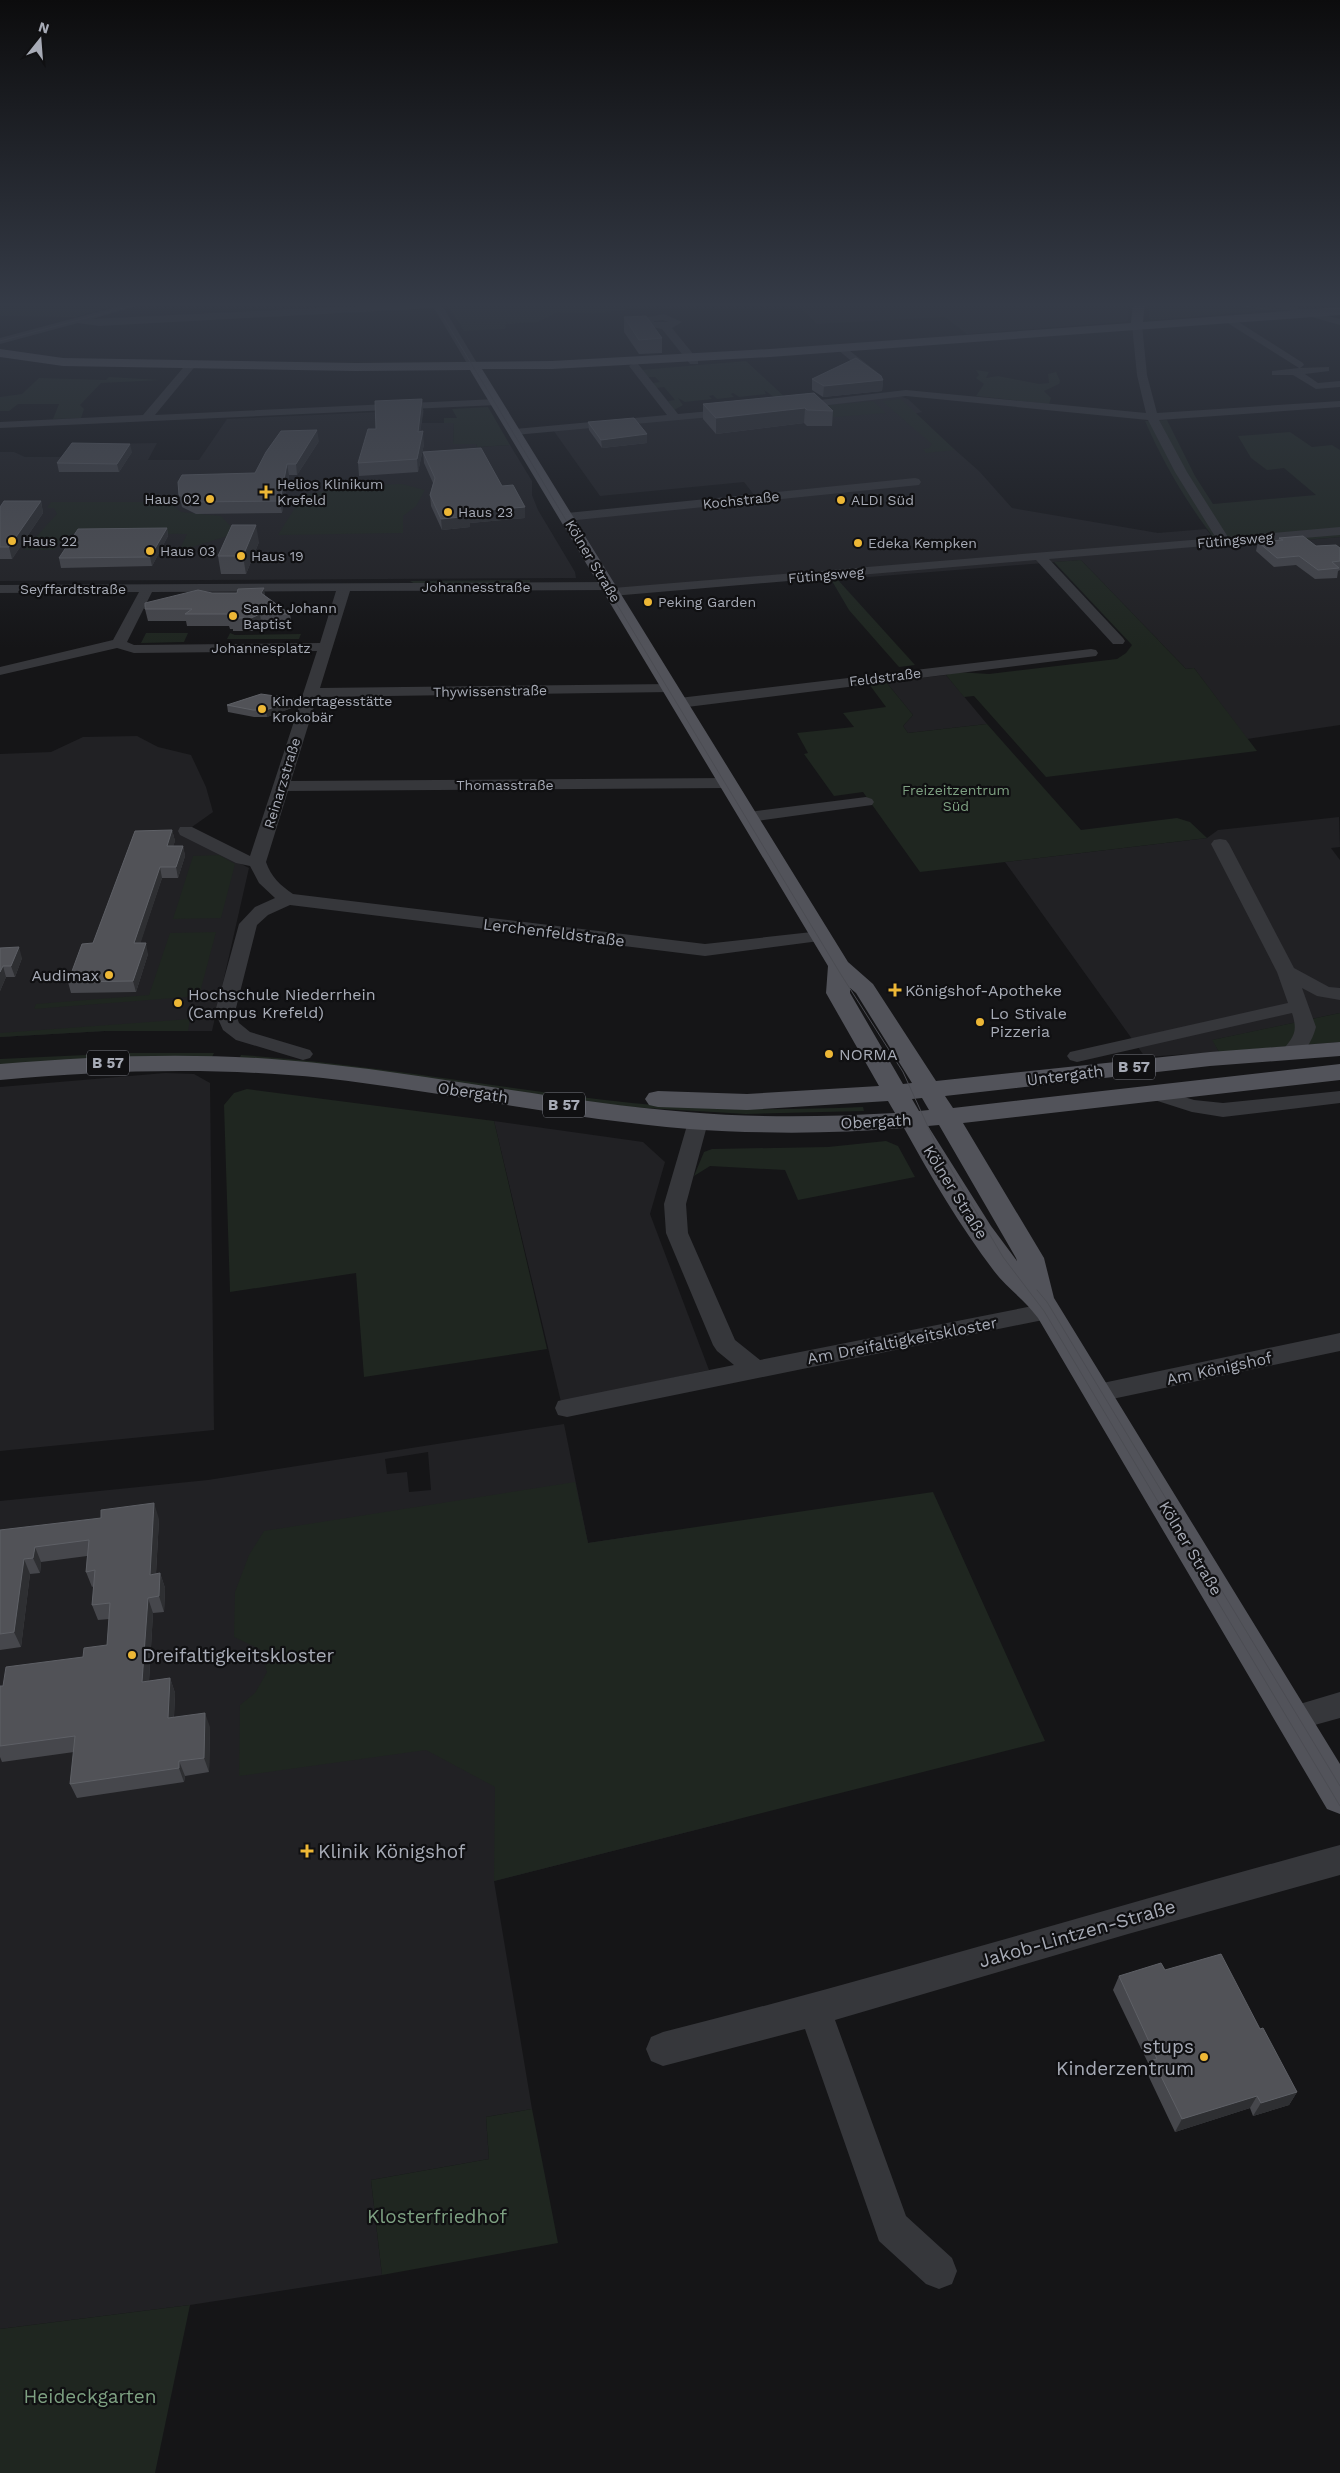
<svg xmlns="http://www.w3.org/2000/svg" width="1340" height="2473" font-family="'Work Sans',sans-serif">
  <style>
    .built { fill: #212124; fill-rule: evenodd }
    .green { fill: #1f2620 }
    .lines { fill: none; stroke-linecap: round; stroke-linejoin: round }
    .minor { fill: #36373b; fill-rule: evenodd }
    .major { fill: #52535a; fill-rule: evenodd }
    .tram { stroke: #4b4c52; stroke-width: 1 }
    .rail { stroke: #4b4c52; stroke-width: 2; stroke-dasharray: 3 2.5; stroke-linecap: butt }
    .wall { fill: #46474c }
    .shaded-wall { fill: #2e2f32 }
    .building { fill: #515257; stroke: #5e6066 }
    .poi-dot { fill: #edb736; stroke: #101012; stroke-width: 2 }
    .labels { text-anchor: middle; stroke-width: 4.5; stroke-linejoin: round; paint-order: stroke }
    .far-poi-label { font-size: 14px; fill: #a7abb6; stroke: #101012; text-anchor: start }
    .far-street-label { font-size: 14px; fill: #a7abb6; stroke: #101012 }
    .far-park-label { font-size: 14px; fill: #7ea182; stroke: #101012 }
    .shield { fill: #101012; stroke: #7a7c85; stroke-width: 1 }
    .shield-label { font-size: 15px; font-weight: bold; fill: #a7abb6 }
    .street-label { font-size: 16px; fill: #a7abb6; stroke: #101012 }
    .poi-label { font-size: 16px; fill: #a7abb6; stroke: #101012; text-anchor: start }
    .near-poi-label { font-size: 19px; fill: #a7abb6; stroke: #101012; text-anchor: start }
    .near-street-label { font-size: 19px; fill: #a7abb6; stroke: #101012 }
    .near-park-label { font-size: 19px; fill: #7ea182; stroke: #101012 }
  </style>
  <rect width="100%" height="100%" fill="#151517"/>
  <g class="built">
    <polygon points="445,302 684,302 558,305"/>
    <polygon points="794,302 1129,302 1128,321 1122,322 967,334 945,317 817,324"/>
    <polygon points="891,393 908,399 922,412 914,414 979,471 1012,508 1158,533 1206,529 1221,547 1340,537 1340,725 1247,739 1194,668 1186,669 1081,560 832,580 804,574 617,589 573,515 755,496 744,482 600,496 551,427"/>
    <polygon points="424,410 422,423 454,423 453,444 476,444 477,447 510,445 532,481 532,495 538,510 575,572 576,578 0,581 0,452 14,452 25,457 63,457 103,444 157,443 148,460 199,460 227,419"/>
    <polygon points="946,675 987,724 908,733 903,726 913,715 886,682"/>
    <polygon points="137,736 158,747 191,755 206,787 213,812 182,834 249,868 212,1031 105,1031 0,1037 0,754 51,752 83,737"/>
    <polygon points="1339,817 1340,847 1331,848 1340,860 1340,1013 1213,1040 1219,1052 1145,1057 1005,862 1207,838 1218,830"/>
    <polygon points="165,1073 194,1074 210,1083 214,1430 0,1451 0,1087"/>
    <polygon points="494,1121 643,1142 665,1162 650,1214 709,1370 561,1402"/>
    <path d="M564,1424l24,119 79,-12 68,289 -241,61 38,228 -46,8 3,42 -118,21 11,95 -192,30 -190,24v-828l208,-21zM428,1452l3,38 -22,2 -2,-20 -20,2 -2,-15z"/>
  </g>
  <g class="green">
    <polygon points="684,302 758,302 663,308 661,305 592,314 558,312 538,322 506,324 505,329 464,331 447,303 558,305"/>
    <polygon points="1149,302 1254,302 1283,309 1154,320 1149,319"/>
    <polygon points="114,306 75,317 0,316 0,307"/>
    <polygon points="746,361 788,400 774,397 764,390 766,394 739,397 733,393 731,394 734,397 717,399 713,395 709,396 712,399 685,402 678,398 683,405 674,410 668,401 675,400 664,387 656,388 653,383 660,382 655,377 648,377 641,370"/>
    <polygon points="976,370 989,372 986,378 998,376 1039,384 1049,383 1048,374 1056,372 1060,381 1059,384 1044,391 1051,398 1049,404 976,396 984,384 976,378 979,375"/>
    <polygon points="109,377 161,380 101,383 80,405 84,409 81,418 53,419 59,404 18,404 9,411 0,411 0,397 22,394 39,378 106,380"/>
    <polygon points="901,399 955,450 926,453 923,449 929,448 932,444 882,401"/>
    <polygon points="873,401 886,413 836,417 830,417 819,406"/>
    <polygon points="488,407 510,445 477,447 476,444 453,444 454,423 444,423 444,418 457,418 452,409"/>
    <path d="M1167,420l28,56 18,28 103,-9 -32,-27 -17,2 -16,-12 -13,-22 52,-4 22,15 20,-2 8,5v87l-119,10c-30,-37 -57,-82 -76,-126z"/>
    <polygon points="402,484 425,490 416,506 403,516 403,533 278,535 303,495 354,486"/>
    <path d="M51,502h124l-1,4 7,6 40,4 16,17 -58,18 8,-17 -108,-1c-13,2 -18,5 -24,17h-31l33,-36 -3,-6h-7z"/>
    <polygon points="1081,560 1186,669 1194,668 1257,751 1046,777 974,696 964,697 946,675 956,672 989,674 1117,659 1126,653 1132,645 1054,562"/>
    <polygon points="530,580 530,583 415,584 410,581"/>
    <polygon points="838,580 915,665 899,667 849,610 832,581"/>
    <polygon points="146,633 188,633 184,642 141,643"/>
    <polygon points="230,633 235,635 301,634 299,639 227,639"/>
    <polygon points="886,682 913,715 903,726 908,733 987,724 1081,830 1177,818 1190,822 1207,838 920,872 863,792 834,796 804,754 808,753 797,733 854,727 843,713 886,707 869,684"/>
    <polygon points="219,855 235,864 221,918 173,919 193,856"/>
    <polygon points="216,932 199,996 34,1009 36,1004 149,995 170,933"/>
    <polygon points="1340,1013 1340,1042 1219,1052 1212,1040"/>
    <polygon points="190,1019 188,1031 105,1031 0,1037 0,1033"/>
    <polygon points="128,1053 214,1053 212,1057 0,1067 0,1059"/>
    <path d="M241,1055c132,9 260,34 391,48 77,8 154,7 231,4l1,4 -118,3 -116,-7 -391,-48z"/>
    <polygon points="247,1089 494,1121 547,1349 364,1377 356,1273 230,1292 224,1105 234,1093"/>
    <polygon points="886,1141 898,1146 915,1177 798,1200 785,1170 710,1166 694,1176 704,1152 712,1149 828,1147"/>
    <polygon points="575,1482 588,1543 933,1492 1045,1741 494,1881 495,1787 426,1750 239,1776 240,1705 255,1693 267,1672 260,1649 234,1637 235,1592 249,1555 264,1531"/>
    <polygon points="532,2109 558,2243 382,2275 371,2180 489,2159 486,2117"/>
    <polygon points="190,2305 155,2473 0,2473 0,2329"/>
  </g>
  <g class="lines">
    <g class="minor">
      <polygon points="135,302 150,302 92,319 440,302 480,368 475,371 471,370 434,308 99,326 78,323 0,344 0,338"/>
      <polygon points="1258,302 1273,302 1340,319 1340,325"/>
      <path d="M664,314l18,8 -10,6 26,32v4h-8l-28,-35 -15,-3 -5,-4 6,-5zM663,320l6,2h-15v-1z"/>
      <polygon points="1223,316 1229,316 1303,363 1304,365 1300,368 1329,367 1329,371 1305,374 1318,383 1340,381 1340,387 1316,389 1293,375 1272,375 1272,371 1299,368 1223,320"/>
      <path d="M1137,322l5,3 5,50 10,38 183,-12v6l-181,13 28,52 41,65 112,-10v8l-291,24 74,79 2,3 -2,3h-10l-77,-84 -424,36 -5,-1v-5l-257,1 -30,97 351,-4 7,4 -7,4 -354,5 -26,84 437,-3 8,5 -8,5 -440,3 -22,71c5,15 14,23 27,32l412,50 116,-13 6,1 3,4 -3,4 -122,16 -415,-51 -22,10 -11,10 -22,87 4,11 11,9 60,18 3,4 -3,4 -7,2 -67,-20 -13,-10 -8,-18 24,-88 16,-17 20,-9 -16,-15 -9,-17 -14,-3 -56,-28 -2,-4 2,-4h12l58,29 67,-205 -183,2 -17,-5 -117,27v-8l113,-27 26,-48 -139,1v-8l608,-3 5,1v5l603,-50 -41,-66 -27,-52 -242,-24 -112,13 -5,-3 5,-3 112,-13 240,23 -9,-38 -5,-50zM336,591l-16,52 -186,2 -7,-3 25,-50z"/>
      <polygon points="841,344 882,376 882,380 874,380 837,349 837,345"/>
      <polygon points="192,361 197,364 155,415 497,399 502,402 497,405 0,428 0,422 143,415 188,362"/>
      <polygon points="634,363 638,364 678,414 733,409 738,412 733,415 515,435 509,432 515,429 667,415 629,366"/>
      <polygon points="915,478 919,479 921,482 919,485 567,521 561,517 567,513"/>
      <polygon points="1091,649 1096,650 1098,653 1096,656 679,708 671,703 679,698"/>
      <polygon points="866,797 872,799 874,802 872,805 749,822 743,821 741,817 743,813 749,812"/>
      <path d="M1220,839l6,1 3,4 65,124 35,19 11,1v12l-23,-4 -15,-8 14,39c-4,15 -15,36 -33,31l-3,-4c12,-17 19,-19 12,-41l-215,49 -7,-2 -3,-4 3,-4 218,-49 -11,-31 -66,-128 3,-4z"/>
      <polygon points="1152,1087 1194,1100 1223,1103 1340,1091 1340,1103 1223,1117 1192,1112 1145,1097 1142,1093 1145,1089"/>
      <polygon points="698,1115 705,1117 708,1122 686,1204 688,1233 735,1340 760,1360 1048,1303 1056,1305 1060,1311 1056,1317 1048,1319 567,1417 558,1415 555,1408 558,1401 567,1399 734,1365 717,1351 713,1345 666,1233 664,1204 688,1122 691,1117"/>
      <polygon points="1340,1333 1340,1351 1098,1402 1089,1400 1086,1393 1089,1386 1098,1384"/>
      <polygon points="1340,1692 1340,1718 1293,1731 1283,1727 1278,1718 1283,1709"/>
      <path d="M1340,1845v30l-212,59 -293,86 71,196 46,42 5,13 -5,13 -13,5 -13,-5 -47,-43 -74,-212 -142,37 -12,-5 -5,-12 5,-12 12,-5c227,-57 451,-126 677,-187z"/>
    </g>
    <path class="major" d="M1133,302h12l-2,20 197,-15v8l-570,42 -218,12h-70l366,593 25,22 63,97 274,-29 130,-10v14l-130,10 -265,30 8,12 387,-44v16l-377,43 81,135 10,40 286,466v50l-13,-5 -289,-491c-13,-18 -31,-30 -44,-47 -34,-45 -63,-94 -90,-143 -72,6 -143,6 -215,1 -122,-10 -243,-37 -366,-51 -107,-11 -215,-8 -323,2v-16c95,-8 189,-12 284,-4 135,11 268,41 403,52 70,6 138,5 208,1l-7,-12 -141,9 -89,-3 -9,-2 -4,-6 4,-6 9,-2 89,3 132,-8 -53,-93 2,-27 -358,-596 -114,1 -293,-5 -63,-9v-8l63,9 293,5 196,-2 218,-12 361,-26zM850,988l6,5 56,90 -9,1 -53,-91zM922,1098l7,12 -10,1 -7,-12zM939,1125l77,133 1,3 -26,-35 -63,-100z"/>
    <g class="tram">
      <polyline points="434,302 840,973 903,1072 935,1142 1003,1257 1044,1311 1340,1806"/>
      <polyline points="1213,302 1266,309 1340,311"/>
      <polyline points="0,341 146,302"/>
      <polyline points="1037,1290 1047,1302 1340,1786"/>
    </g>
    <polyline class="rail" points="0,305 182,302"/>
  </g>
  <g class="wall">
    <polygon points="331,302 374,302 374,303 343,305"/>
    <polygon points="624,317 662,338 662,353 639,354 624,332"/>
    <polygon points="812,379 883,380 882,391 823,397 812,390"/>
    <polygon points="814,393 833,411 832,426 807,426 804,423 716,434 703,419 703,404"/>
    <polygon points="422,399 423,411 420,432 424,444 418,472 359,476 358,463 376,429"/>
    <polygon points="588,422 647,443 602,448 589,430"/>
    <polygon points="319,441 297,475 289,475 282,513 196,514 182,507 179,495 255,473"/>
    <polygon points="132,452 119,472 59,472 57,463"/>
    <polygon points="423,452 502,486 525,507 525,518 470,523 470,527 442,530 431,506 430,495 433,483 424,463"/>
    <polygon points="41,501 43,513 12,559 0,559 0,507"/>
    <polygon points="167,528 168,536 152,566 61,568 59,558"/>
    <polygon points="1279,538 1316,546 1340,548 1340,570 1338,571 1337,578 1315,579 1296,565 1274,567 1256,551 1258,542 1278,541"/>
    <polygon points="259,542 246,574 221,574 218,556"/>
    <polygon points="212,593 265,596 290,614 292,626 262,627 253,631 233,631 233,629 230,629 229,626 187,626 186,621 148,621 145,609"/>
    <polygon points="296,699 297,706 267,717 254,717 228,712 227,705"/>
    <polygon points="172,830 175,841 173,846 183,846 185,856 178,878 162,878 140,943 148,954 136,992 71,993 68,982 93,943"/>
    <polygon points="0,948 22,958 15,977 6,977 0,991"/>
    <polygon points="159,1519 156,1574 160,1573 165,1588 164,1612 153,1613 149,1681 170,1678 175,1693 174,1717 210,1727 209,1772 185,1776 184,1782 77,1798 70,1784 74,1752 2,1762 0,1757 0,1686 3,1686 83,1657 107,1645 109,1619 98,1620 92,1605 94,1586 92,1587 86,1572 87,1556 41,1562 40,1573 30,1574 21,1647 0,1650 0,1530"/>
    <polygon points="1165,1970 1260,2029 1297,2092 1289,2105 1253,2116 1250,2108 1175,2132 1147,2073 1150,2067 1113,1990 1119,1976"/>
  </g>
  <g class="shaded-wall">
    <polygon points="883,380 882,391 823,397 824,386"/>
    <polygon points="422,399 423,411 419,444 418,432"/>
    <polygon points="805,408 804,423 716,434 716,418"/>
    <polygon points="317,430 319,441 297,475 296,464"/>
    <polygon points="423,431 424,444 418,472 417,459"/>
    <polygon points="647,434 647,443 602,448 601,440"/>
    <polygon points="130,444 132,452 119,472 117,464"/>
    <polygon points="287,464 289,475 282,513 280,501"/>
    <polygon points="41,501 43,513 12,559 9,547"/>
    <polygon points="525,507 525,518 470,523 470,527 442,530 441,519 468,512"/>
    <polygon points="256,525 259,542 246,574 243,556"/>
    <polygon points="167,528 168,536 152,566 150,557"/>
    <polygon points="264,588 266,601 261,593"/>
    <polygon points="260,614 262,627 253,631 251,618"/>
    <polygon points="296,699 297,706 267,717 266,710"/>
    <polygon points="172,830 175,841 170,856 167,846"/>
    <polygon points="183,846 185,856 178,878 176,867"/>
    <polygon points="160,867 162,878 137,954 134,943"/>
    <polygon points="146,943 148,954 136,992 133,981"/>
    <polygon points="19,947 22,958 15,977 11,966"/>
    <polygon points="3,966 6,977 0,991 0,972"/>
    <polygon points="154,1503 159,1519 155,1590 150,1575"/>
    <polygon points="35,1547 41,1562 40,1573 33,1558"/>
    <polygon points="24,1559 30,1574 21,1647 14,1632"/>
    <polygon points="160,1573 165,1588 164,1612 159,1596"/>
    <polygon points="148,1598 153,1613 148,1697 142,1682"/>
    <polygon points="170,1678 175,1693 173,1732 168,1718"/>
    <polygon points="205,1713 210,1727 209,1772 204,1758"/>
    <polygon points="179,1761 185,1776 184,1782 179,1768"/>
    <polygon points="1297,2092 1289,2105 1253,2116 1261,2103"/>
    <polygon points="1257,2096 1250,2108 1175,2132 1182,2119"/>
  </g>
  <g class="building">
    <polygon points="646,316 662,338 639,340 624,317"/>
    <polygon points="856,358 881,376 883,380 824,386 812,379"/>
    <polygon points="814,393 833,411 807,410 805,408 716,418 703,404"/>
    <polygon points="422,399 418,432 423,431 417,459 358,463 368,429 376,429 375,401"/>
    <polygon points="634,418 647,434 601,440 588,422"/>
    <polygon points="317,430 296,464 287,464 280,501 194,502 179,495 178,482 182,475 255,473 266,452 281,431"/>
    <polygon points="72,443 130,444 117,464 57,463"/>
    <polygon points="481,448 502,486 513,485 525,507 468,512 470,516 441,519 430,495 435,478 423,452"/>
    <polygon points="4,501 41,501 9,547 0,547 0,507"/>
    <polygon points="232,525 256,525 243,556 218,556"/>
    <polygon points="167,528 150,557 59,558 78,529"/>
    <polygon points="1303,536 1316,546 1336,545 1340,548 1340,561 1332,562 1339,568 1318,570 1299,556 1277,558 1258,542 1283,540 1279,538"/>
    <polygon points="264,588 261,593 290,614 260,614 251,618 231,618 232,616 227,616 229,614 185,614 192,609 145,609 145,603 198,590 212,593 237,593 238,589"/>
    <polygon points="261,694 296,699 266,710 253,710 227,705"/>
    <polygon points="172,830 167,846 183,846 176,867 160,867 134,943 146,943 133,981 68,982 82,944 93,943 135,831"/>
    <polygon points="19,947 11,966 3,966 0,972 0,948"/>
    <polygon points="154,1503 150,1575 160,1573 159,1596 148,1598 142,1682 170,1678 168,1718 205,1713 204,1758 179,1761 179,1768 70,1784 75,1736 0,1746 0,1686 3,1686 6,1667 83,1657 84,1648 107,1645 110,1603 92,1605 95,1570 86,1572 89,1540 35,1547 33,1558 24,1559 14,1632 0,1634 0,1530 101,1518 101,1510"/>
    <polygon points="1221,1954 1260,2029 1263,2028 1297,2092 1261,2103 1257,2096 1182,2119 1153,2060 1157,2059 1119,1976 1161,1963 1165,1970"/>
  </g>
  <linearGradient id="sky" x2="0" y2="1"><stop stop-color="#0c0c0d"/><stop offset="0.47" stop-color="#353b47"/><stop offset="1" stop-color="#353b47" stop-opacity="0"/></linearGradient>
  <rect width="1340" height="648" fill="url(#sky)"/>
  <g class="poi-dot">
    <path d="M263.5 484.5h5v5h5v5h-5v5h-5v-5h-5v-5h5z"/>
    <circle cx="210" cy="499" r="5"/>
    <circle cx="841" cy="500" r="5"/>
    <circle cx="448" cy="512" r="5"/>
    <circle cx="12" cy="541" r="5"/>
    <circle cx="858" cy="543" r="5"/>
    <circle cx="150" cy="551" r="5"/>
    <circle cx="241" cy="556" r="5"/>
    <circle cx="648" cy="602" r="5"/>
    <circle cx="233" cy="616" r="5"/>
    <circle cx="262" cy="709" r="5"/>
    <circle cx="109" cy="975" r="5"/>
    <path d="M892.5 982.5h5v5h5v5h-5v5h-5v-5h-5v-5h5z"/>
    <circle cx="178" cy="1003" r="5"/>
    <circle cx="980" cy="1022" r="5"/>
    <circle cx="829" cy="1054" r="5"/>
    <circle cx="132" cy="1655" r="5"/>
    <path d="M304.5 1843.5h5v5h5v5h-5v5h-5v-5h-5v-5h5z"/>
    <circle cx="1204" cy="2057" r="5"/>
  </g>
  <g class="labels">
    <g class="far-poi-label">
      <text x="277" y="489">Helios Klinikum<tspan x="277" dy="16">Krefeld</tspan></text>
      <text x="200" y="504" text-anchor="end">Haus 02</text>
      <text x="851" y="505">ALDI Süd</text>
      <text x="458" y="517">Haus 23</text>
      <text x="22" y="546">Haus 22</text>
      <text x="868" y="548">Edeka Kempken</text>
      <text x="160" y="556">Haus 03</text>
      <text x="251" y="561">Haus 19</text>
      <text x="658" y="607">Peking Garden</text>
      <text x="243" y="613">Sankt Johann<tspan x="243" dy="16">Baptist</tspan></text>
      <text x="272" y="706">Kindertagesstätte<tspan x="272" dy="16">Krokobär</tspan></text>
    </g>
    <g class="far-street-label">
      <text transform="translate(741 500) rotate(-6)" y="5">Kochstraße</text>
      <text transform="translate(1235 540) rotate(-5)" y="5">Fütingsweg</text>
      <text transform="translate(593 561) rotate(59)" y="5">Kölner Straße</text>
      <text transform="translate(826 575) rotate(-5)" y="5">Fütingsweg</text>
      <text x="476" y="592">Johannesstraße</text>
      <text x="73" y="594">Seyffardtstraße</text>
      <text x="261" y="653">Johannesplatz</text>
      <text transform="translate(885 677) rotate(-7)" y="5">Feldstraße</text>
      <text transform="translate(490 691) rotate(-1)" y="5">Thywissenstraße</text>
      <text transform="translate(282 783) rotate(-73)" y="5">Reinarzstraße</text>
      <text x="505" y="790">Thomasstraße</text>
    </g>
    <g class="far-park-label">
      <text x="956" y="795">Freizeitzentrum<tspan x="956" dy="16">Süd</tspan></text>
    </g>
    <g class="shield">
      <rect x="87" y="1050.5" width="42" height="25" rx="4"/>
      <rect x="1113" y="1054.5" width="42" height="25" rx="4"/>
      <rect x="543" y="1092.5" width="42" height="25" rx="4"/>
    </g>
    <g class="shield-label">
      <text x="108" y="1068">B 57</text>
      <text x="1134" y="1072">B 57</text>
      <text x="564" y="1110">B 57</text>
    </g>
    <g class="street-label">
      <text transform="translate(554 932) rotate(7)" y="6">Lerchenfeldstraße</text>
      <text transform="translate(1065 1075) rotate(-7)" y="6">Untergath</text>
      <text transform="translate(473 1092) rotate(8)" y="6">Obergath</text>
      <text transform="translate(876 1121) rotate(-3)" y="6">Obergath</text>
      <text transform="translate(956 1192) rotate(58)" y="6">Kölner Straße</text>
      <text transform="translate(902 1340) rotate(-11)" y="6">Am Dreifaltigkeitskloster</text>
      <text transform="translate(1219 1368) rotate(-12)" y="6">Am Königshof</text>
      <text transform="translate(1191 1548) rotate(59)" y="6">Kölner Straße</text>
    </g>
    <g class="poi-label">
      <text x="99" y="981" text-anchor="end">Audimax</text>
      <text x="905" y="996">Königshof-Apotheke</text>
      <text x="188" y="1000">Hochschule Niederrhein<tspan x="188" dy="18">(Campus Krefeld)</tspan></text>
      <text x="990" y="1019">Lo Stivale<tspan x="990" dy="18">Pizzeria</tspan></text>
      <text x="839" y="1060">NORMA</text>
    </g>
    <g class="near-poi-label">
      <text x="142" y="1662">Dreifaltigkeitskloster</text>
      <text x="318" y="1858">Klinik Königshof</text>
      <text x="1194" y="2053" text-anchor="end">stups<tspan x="1194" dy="22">Kinderzentrum</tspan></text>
    </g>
    <g class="near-street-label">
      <text transform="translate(1077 1933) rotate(-16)" y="7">Jakob-Lintzen-Straße</text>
    </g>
    <g class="near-park-label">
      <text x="437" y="2223">Klosterfriedhof</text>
      <text x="90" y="2403">Heideckgarten</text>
    </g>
  </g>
  <g transform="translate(40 40) rotate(17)" stroke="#101012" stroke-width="4" paint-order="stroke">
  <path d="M0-4L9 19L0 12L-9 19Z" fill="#a7abb6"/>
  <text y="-8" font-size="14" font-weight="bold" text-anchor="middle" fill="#a7abb6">N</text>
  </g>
</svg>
